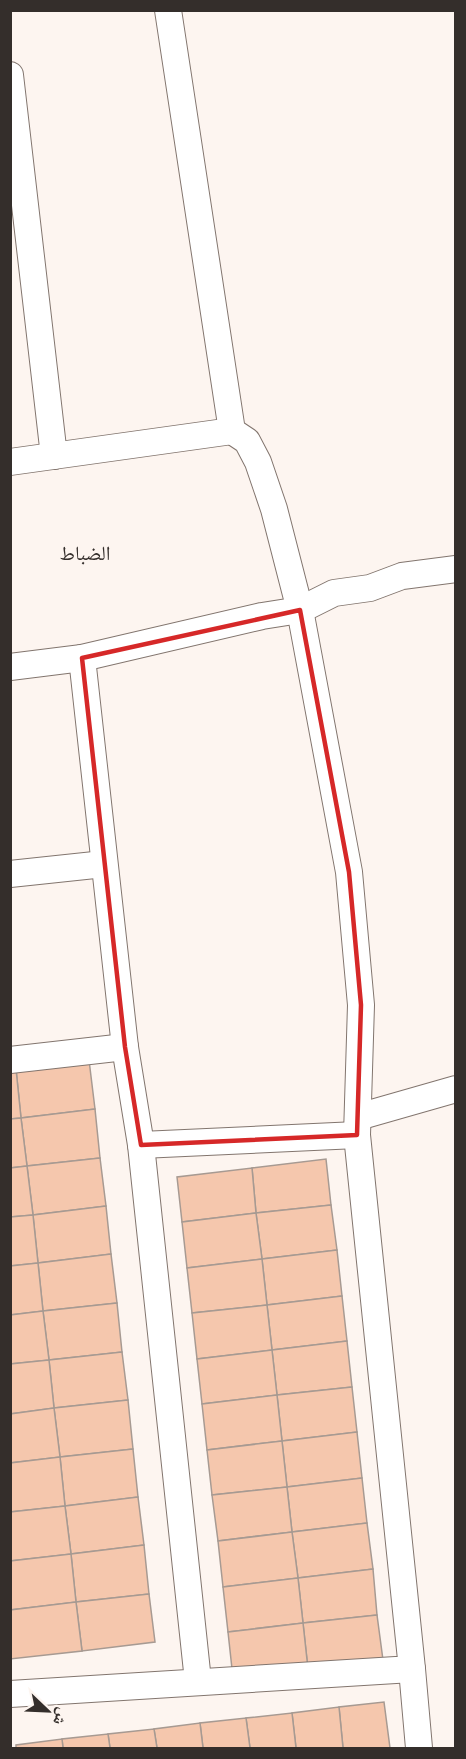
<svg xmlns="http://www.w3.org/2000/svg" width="466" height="1759" font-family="'Fira Sans','Noto Naskh Arabic',sans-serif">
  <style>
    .building { fill: #f5c7ad; stroke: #a79a92; stroke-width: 1.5 }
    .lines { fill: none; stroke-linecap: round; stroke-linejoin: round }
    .street-casing { stroke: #82756e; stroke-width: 28 }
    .street { stroke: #fff; stroke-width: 26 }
    .marked { fill: none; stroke: #d62828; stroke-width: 4.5; stroke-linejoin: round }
    .labels { text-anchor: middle; stroke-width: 6; stroke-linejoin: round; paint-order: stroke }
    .neighbourhood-label { font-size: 20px; fill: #342e2b; stroke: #fdf5f0 }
  </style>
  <rect width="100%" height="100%" fill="#fdf5f0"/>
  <g class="building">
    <polygon points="89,1060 95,1109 21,1118 16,1069"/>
    <polygon points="16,1069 21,1118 10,1119 10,1070"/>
    <polygon points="95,1109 100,1158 27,1166 21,1118"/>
    <polygon points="21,1118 27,1166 10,1168 10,1119"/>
    <polygon points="100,1158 106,1206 33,1215 27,1166"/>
    <polygon points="326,1159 331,1205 256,1213 252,1168"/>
    <polygon points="27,1166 33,1215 10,1217 10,1168"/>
    <polygon points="252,1168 256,1213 182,1222 177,1177"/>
    <polygon points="331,1205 337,1250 262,1259 256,1213"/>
    <polygon points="106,1206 111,1254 38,1263 33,1215"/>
    <polygon points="256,1213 262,1259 187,1268 182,1222"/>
    <polygon points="33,1215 38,1263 10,1266 10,1217"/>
    <polygon points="337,1250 342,1296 267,1305 262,1259"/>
    <polygon points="111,1254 117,1303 43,1311 38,1263"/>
    <polygon points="262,1259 267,1305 192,1313 187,1268"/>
    <polygon points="38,1263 43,1311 10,1315 10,1266"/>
    <polygon points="342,1296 347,1341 272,1350 267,1305"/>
    <polygon points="117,1303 122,1352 49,1360 43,1311"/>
    <polygon points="267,1305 272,1350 197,1359 192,1313"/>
    <polygon points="43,1311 49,1360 10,1364 10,1315"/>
    <polygon points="347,1341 352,1387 277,1395 272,1350"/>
    <polygon points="272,1350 277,1395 202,1404 197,1359"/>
    <polygon points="122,1352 128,1400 54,1408 49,1360"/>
    <polygon points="49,1360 54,1408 10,1414 10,1364"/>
    <polygon points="352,1387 357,1432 282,1441 277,1395"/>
    <polygon points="277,1395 282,1441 207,1450 202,1404"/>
    <polygon points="128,1400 133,1449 60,1457 54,1408"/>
    <polygon points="54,1408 60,1457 10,1463 10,1414"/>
    <polygon points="357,1432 362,1478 287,1487 282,1441"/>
    <polygon points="282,1441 287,1487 212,1495 207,1450"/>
    <polygon points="133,1449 138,1497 65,1506 60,1457"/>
    <polygon points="60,1457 65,1506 10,1512 10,1463"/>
    <polygon points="362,1478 367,1523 292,1532 287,1487"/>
    <polygon points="287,1487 292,1532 218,1541 212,1495"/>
    <polygon points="138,1497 144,1545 71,1554 65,1506"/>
    <polygon points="65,1506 71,1554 10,1561 10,1512"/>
    <polygon points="367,1523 373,1569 298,1578 292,1532"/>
    <polygon points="292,1532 298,1578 223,1587 218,1541"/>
    <polygon points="144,1545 149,1594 76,1602 71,1554"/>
    <polygon points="71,1554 76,1602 10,1610 10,1561"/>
    <polygon points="373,1569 377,1615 303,1623 298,1578"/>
    <polygon points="298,1578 303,1623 228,1632 223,1587"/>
    <polygon points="149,1594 155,1642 82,1651 76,1602"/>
    <polygon points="76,1602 82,1651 10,1659 10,1610"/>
    <polygon points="377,1615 383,1660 308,1669 303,1623"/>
    <polygon points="303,1623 308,1669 233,1678 228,1632"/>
    <polygon points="384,1702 390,1748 343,1748 339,1707"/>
    <polygon points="339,1707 343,1748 296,1748 292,1713"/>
    <polygon points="292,1713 296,1748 250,1748 246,1718"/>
    <polygon points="246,1718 250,1748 203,1748 200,1723"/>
    <polygon points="200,1723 203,1748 157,1748 154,1729"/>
    <polygon points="154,1729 157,1748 110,1748 108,1734"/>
    <polygon points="108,1734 110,1748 63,1748 62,1739"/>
    <polygon points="62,1739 63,1748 16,1748 16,1745"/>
  </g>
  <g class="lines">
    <g class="street-casing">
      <g id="street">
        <polyline points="10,75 54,456"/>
        <polyline points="10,462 232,431"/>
        <polyline points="82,658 125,1047 141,1145 198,1681"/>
        <polyline points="10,667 82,658 262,616 300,610 334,593 370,588 402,576 456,569"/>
        <polyline points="10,874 104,864"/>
        <polyline points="10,1060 125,1047"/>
        <polyline points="358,1117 456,1089"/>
        <polyline points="141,1145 357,1135"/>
        <polyline points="412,1669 419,1748"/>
        <polyline points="10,1694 412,1669 357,1135 361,1005 349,872 300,610 274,509 258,462 247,441 232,431 168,10"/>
      </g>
    </g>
    <use href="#street" class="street"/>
  </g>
  <path class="marked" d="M300,610l49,262 12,133 -4,130 -216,10 -16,-98 -43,-389z"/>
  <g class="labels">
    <g class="neighbourhood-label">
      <text x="85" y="560">الضباط</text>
    </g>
  </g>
  <rect width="466" height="1759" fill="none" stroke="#342e2b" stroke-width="24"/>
  <g transform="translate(48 1711) rotate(113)" stroke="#fdf5f0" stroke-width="4.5" paint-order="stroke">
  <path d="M0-4.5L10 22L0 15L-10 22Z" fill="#342e2b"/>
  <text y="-9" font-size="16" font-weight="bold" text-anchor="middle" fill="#342e2b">ش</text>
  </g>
</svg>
